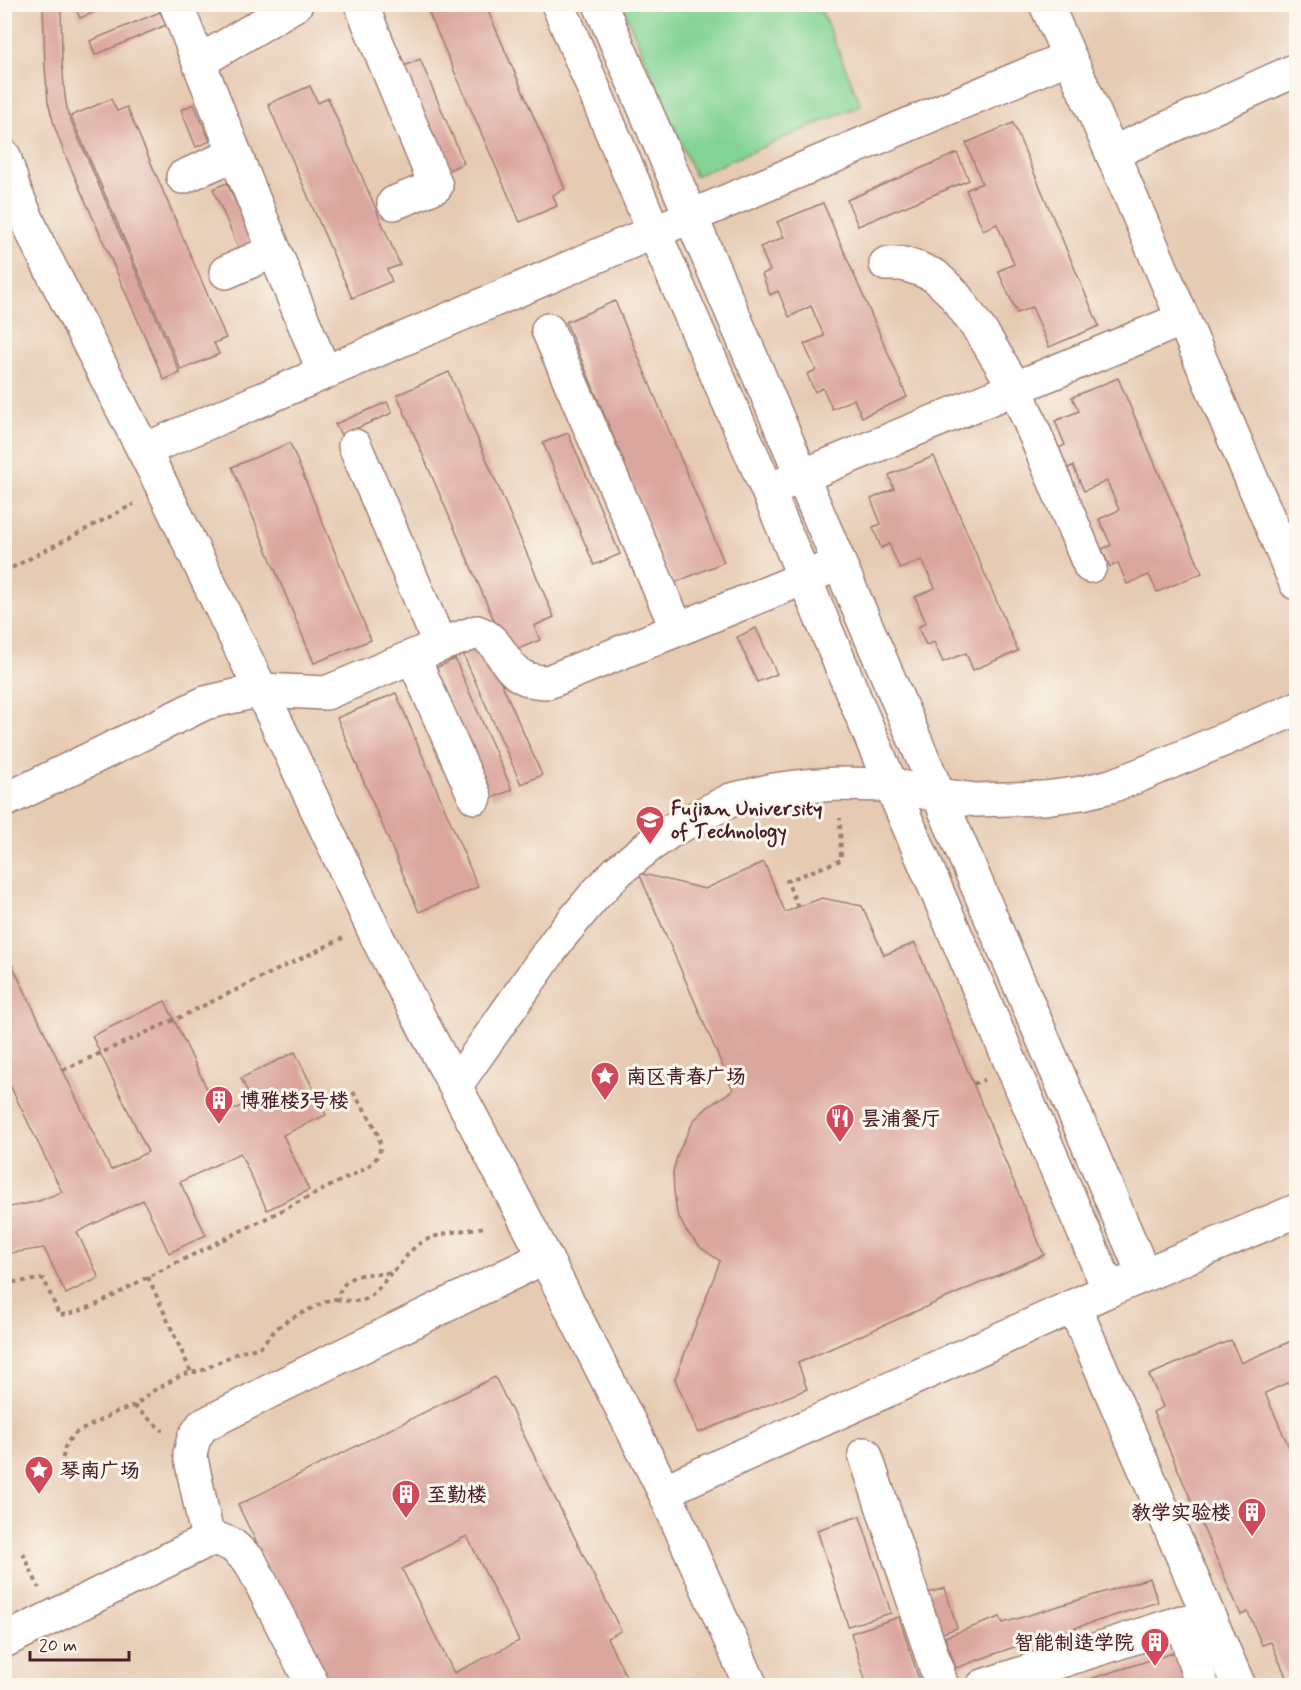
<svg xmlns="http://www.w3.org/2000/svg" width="1301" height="1690" font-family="Mynerve,'LXGW WenKai TC',sans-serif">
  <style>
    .built { fill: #e6cbb3 }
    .green { fill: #83d494; stroke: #667a60; stroke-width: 1.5 }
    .building { fill: #dba69d; fill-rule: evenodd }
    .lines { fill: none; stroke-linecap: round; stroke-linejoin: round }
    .minor-casing { stroke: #9f7e75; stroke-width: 36 }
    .path { stroke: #9f7e75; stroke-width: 4; stroke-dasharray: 4.5 4.5; stroke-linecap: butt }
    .minor { stroke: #fff; stroke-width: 33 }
    .labels { text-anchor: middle; stroke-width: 6; stroke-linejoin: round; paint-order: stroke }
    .poi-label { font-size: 20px; font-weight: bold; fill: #4a1f2b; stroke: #fbf7ec; text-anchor: start }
  </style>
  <rect width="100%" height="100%" fill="#fbf7ec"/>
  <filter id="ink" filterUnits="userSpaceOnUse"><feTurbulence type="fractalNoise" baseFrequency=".0167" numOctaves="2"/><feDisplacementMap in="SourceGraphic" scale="12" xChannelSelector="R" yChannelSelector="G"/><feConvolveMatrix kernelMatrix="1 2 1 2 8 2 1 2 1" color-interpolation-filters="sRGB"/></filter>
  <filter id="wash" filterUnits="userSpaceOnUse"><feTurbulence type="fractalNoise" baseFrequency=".008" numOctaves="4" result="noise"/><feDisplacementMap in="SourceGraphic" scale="24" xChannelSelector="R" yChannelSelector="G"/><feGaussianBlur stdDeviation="1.35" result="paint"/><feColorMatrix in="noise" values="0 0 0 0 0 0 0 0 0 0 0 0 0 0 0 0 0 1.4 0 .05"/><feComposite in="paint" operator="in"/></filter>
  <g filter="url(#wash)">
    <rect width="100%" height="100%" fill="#f4dcbf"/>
    <rect class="built" x="5" y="5" width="1291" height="1680"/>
    <polygon class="green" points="622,5 819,5 861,105 695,176"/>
    <g id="blocks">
      <g class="building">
        <polygon points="43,4 61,4 62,62 65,97 68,114 180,373 164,380 63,150 55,128 48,102 45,66"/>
        <polygon points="74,4 112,4 112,5 80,18"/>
        <polygon points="425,4 485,4 565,189 553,195 557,206 520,222"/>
        <polygon points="160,12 166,25 95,55 90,41"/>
        <polygon points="420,59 464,163 444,172 400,68"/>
        <polygon points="310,86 318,103 328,98 400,265 387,270 392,281 352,298 268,104"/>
        <polygon points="111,99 117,111 127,107 226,338 214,343 219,354 181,370 71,116"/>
        <polygon points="194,104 210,141 196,147 181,110"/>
        <polygon points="1013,123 1099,326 1049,347 1032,307 1017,313 998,271 1014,264 997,224 983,230 966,190 982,183 966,143"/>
        <polygon points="957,153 969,180 858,226 847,200"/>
        <polygon points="227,183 254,243 239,249 213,189"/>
        <polygon points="823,203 907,397 862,417 854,399 832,409 823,388 815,392 807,374 816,370 804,344 824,336 811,306 789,317 778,291 770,295 762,274 770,271 760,247 784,237 777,222"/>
        <polygon points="615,301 724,562 674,583 566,322"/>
        <polygon points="449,372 554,617 534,626 540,640 508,653 397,395"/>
        <polygon points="1118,378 1202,573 1157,592 1149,575 1127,584 1118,563 1110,567 1102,549 1111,545 1099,519 1119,510 1107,481 1084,491 1073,466 1065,469 1057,449 1065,445 1055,421 1079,411 1072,397"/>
        <polygon points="387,402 392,413 341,435 335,424"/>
        <polygon points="568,433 620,554 594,565 543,443"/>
        <polygon points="290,443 371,640 314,663 232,467"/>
        <polygon points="934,456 1018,651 973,670 966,653 943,662 934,642 926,645 918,627 926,623 915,597 935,588 922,560 900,569 889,544 881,548 873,527 881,524 871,499 894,489 889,475"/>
        <polygon points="756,628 777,674 757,682 737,637"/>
        <polygon points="477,648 490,657 542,775 521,784 463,654"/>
        <polygon points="455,659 512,790 492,798 436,668"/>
        <polygon points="396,693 478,887 419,912 337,718"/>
        <polygon points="764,862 785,912 822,898 862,906 884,955 915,943 1044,1255 798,1363 807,1389 698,1433 675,1379 720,1261 701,1248 686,1231 677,1213 674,1192 673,1172 678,1153 694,1120 708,1107 733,1090 639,873 705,889"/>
        <polygon points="4,948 111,1170 148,1152 92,1036 165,1001 220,1116 252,1101 241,1078 295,1052 326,1115 283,1135 309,1190 267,1210 240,1153 180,1182 206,1235 169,1253 143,1200 77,1232 99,1278 66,1294 44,1248 4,1254 4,1208 36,1202 62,1192 4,1073"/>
        <polygon points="1296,1339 1296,1379 1265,1393 1296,1463 1296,1686 1290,1686 1271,1642 1262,1645 1248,1612 1241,1615 1153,1412 1163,1407 1149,1375 1231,1340 1241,1363"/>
        <path d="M495,1377l126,254 -14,7 24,48h-304l-89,-181zM467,1536l52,105 -65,32 -52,-104z"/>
        <polygon points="860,1516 891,1613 848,1626 817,1530"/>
        <polygon points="1150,1578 1158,1602 1011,1648 956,1668 945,1637 1000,1617 1003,1623"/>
        <polygon points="945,1588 957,1628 937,1635 925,1594"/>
        <polygon points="899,1617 921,1686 867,1686 851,1633"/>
        <polygon points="1179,1651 1190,1686 1071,1686 1071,1685"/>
      </g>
    </g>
  </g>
  <g filter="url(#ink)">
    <use href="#blocks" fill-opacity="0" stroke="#9f7e75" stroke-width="1.5"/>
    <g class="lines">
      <g class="minor-casing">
        <g id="minor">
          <polyline points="176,4 235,154 324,372"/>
          <polyline points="361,4 436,186 394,203"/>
          <polyline points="558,4 654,232 768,491 891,785 1109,1290"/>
          <polyline points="600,4 1144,1275"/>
          <polyline points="1046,4 1112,153 1296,583"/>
          <polyline points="199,62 296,4"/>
          <polyline points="1112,153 1296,70"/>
          <polyline points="4,156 14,189 38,244 163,488 261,690 380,943 545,1257 664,1491 751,1686"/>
          <polyline points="183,177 235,154"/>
          <polyline points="886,264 903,264 919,269 935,276 953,293 984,336 1016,389 1090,566"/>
          <polyline points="226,272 274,251"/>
          <polyline points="548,330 677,629"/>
          <polyline points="355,446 440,645"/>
          <polyline points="144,450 604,253 1069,57"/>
          <polyline points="783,484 1183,319"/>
          <polyline points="413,657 475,797"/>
          <path d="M4,801l201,-98 56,-13 65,3 114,-48 37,-13c32,11 22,50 71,50l276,-112"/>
          <polyline points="456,1085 559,938 595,895 618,871 649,846 672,830 731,800 773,790 804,786 838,784 891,785 938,795 976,800 1045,798 1082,793 1111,786 1140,775 1296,709"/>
          <polyline points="1074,1306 1239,1686"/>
          <polyline points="865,1454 942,1686"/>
          <polyline points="664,1491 1109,1290 1296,1211"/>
          <polyline points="208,1540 220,1540 232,1545 250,1561 313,1686"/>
          <polyline points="4,1641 208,1540 190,1454 194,1438 202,1426 276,1388 545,1257"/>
          <polyline points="983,1686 1182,1622 1202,1686"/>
        </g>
      </g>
      <g class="path">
        <polyline points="4,572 134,504"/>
        <polyline points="798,907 787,881 841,860 840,818"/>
        <polyline points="63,1070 174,1020 343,938"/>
        <polyline points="973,1084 984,1080"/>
        <polyline points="148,1277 191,1372"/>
        <path d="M4,1283l40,-4 15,36c34,-3 62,-25 93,-40 71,-35 143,-71 214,-107 5,-4 11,-9 13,-15 6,-18 -17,-46 -26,-61"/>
        <path d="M336,1299c34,6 34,-1 55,-26"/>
        <polyline points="134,1406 163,1431"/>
        <path d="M61,1467l4,-20 4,-7 7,-7 40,-21 18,-6 19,-15 27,-15 11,-4h8l42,-21 18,-3 18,-20 11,-8 38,-19 10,-2c10,-23 19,-25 43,-25 4,0 10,-1 14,-3 8,-6 14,-17 22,-24 18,-15 48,-16 70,-20"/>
        <polyline points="23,1553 39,1588"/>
      </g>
      <use href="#minor" class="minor"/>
    </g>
  </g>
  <defs>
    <g id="university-pin" transform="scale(1.5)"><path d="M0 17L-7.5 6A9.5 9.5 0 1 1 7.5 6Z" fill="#d1495b" stroke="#fbf7ec"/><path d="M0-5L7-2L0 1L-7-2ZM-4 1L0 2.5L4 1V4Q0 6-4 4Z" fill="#fff"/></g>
    <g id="sight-pin" transform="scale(1.5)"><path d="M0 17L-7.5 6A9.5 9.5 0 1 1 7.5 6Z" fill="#d1495b" stroke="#fbf7ec"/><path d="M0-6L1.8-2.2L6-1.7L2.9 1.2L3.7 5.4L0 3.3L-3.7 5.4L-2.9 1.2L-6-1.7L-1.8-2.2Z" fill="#fff"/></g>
    <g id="building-pin" transform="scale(1.5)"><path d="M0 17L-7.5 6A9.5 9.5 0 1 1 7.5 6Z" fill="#d1495b" stroke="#fbf7ec"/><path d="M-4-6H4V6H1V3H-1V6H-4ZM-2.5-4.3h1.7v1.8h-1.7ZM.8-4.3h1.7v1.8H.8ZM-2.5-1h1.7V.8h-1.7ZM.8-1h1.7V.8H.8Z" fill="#fff"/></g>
    <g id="restaurant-pin" transform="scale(1.5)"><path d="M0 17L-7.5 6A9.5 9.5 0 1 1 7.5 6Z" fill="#d1495b" stroke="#fbf7ec"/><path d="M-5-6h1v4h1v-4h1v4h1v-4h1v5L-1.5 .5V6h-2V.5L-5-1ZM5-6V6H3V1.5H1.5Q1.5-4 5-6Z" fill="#fff"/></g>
  </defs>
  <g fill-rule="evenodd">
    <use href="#university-pin" x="650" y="820"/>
    <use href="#sight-pin" x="605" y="1076"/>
    <use href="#building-pin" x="219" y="1100"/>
    <use href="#restaurant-pin" x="840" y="1118"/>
    <use href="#sight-pin" x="39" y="1470"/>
    <use href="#building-pin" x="406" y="1494"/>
    <use href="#building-pin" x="1252" y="1512"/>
    <use href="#building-pin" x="1155" y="1642"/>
  </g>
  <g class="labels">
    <g class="poi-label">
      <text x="671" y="815">Fujian University<tspan x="671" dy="23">of Technology</tspan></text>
      <text x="626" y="1083">南区青春广场</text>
      <text x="240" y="1107">博雅楼3号楼</text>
      <text x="861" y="1125">昙浦餐厅</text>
      <text x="60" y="1477">琴南广场</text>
      <text x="427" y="1501">至勤楼</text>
      <text x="1231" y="1519" text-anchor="end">教学实验楼</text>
      <text x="1134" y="1649" text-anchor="end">智能制造学院</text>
    </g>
  </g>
  <rect width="1301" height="1690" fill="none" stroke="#fbf7ec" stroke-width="24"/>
  <path d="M30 1651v9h99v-9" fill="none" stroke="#4a1f2b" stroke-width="3"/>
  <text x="39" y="1651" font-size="18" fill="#4a1f2b" stroke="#fbf7ec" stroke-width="4.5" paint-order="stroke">20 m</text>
</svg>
